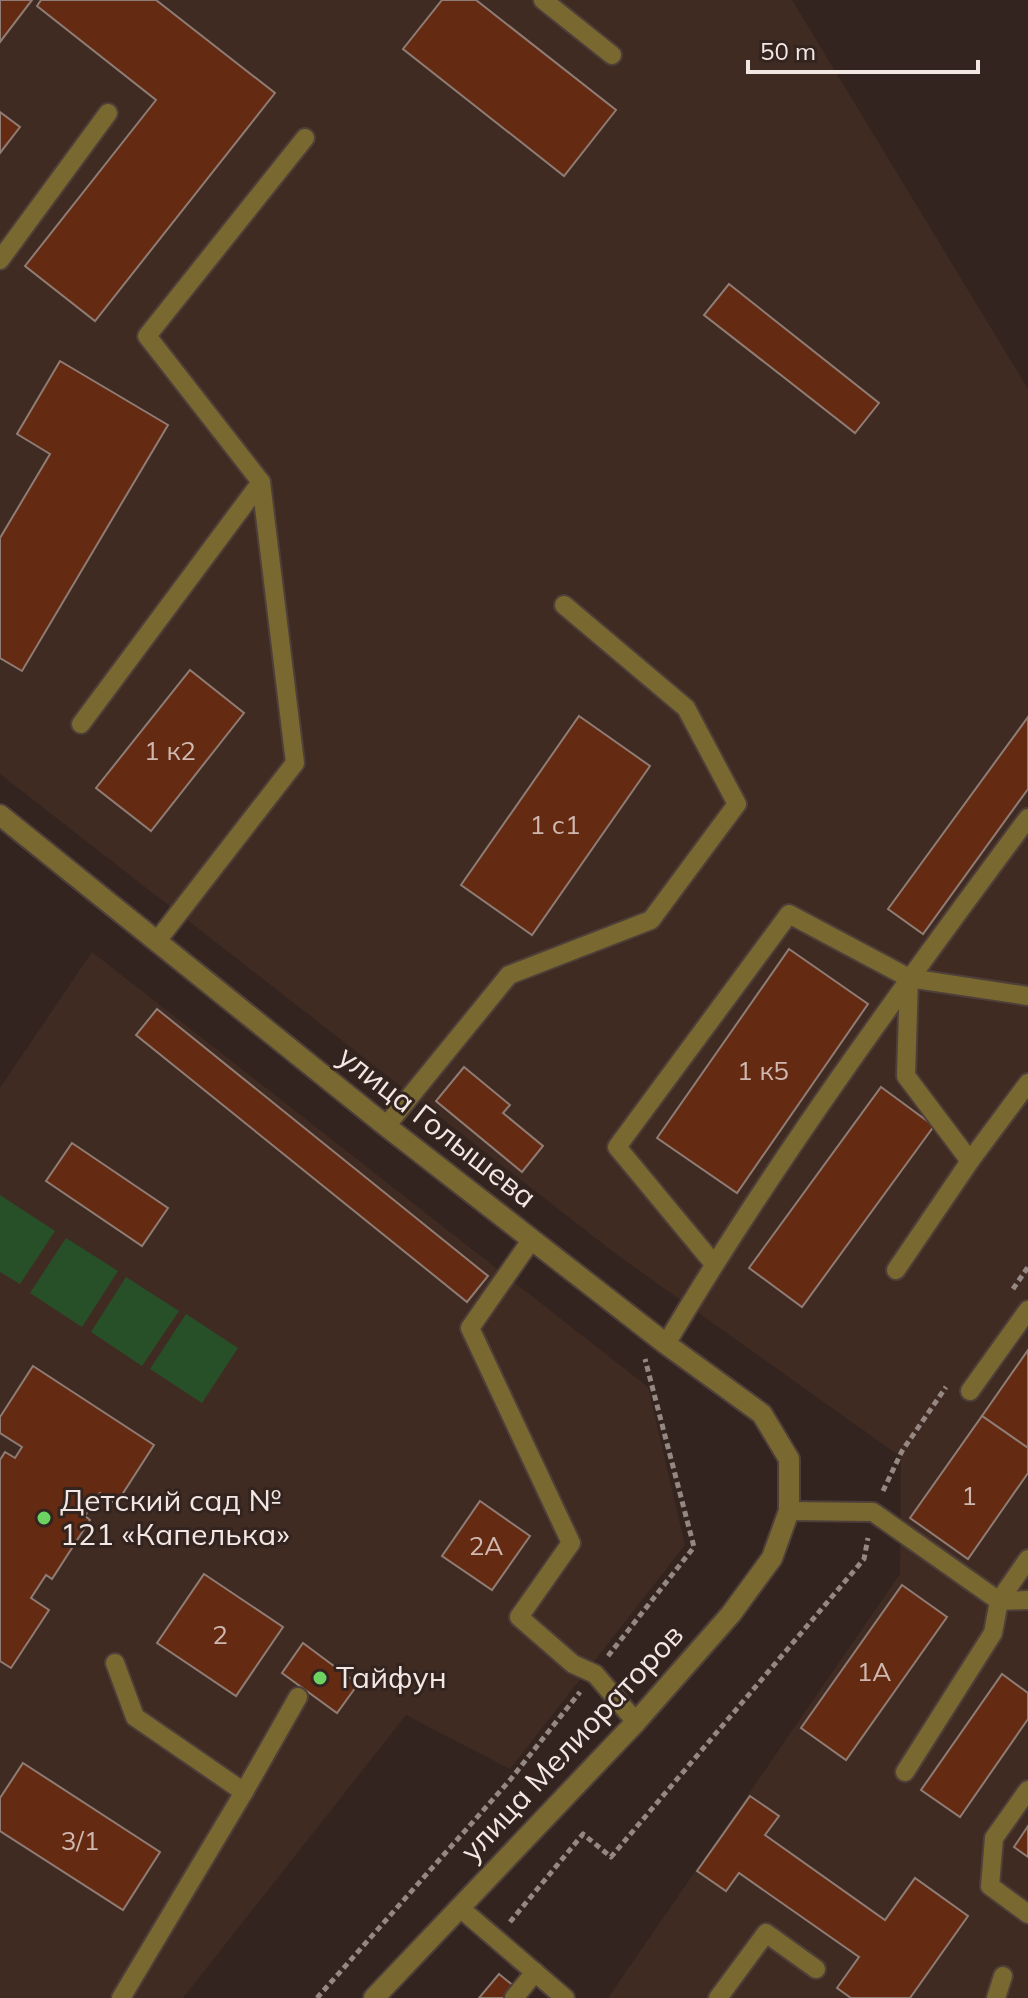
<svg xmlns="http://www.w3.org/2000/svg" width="1028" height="1998" font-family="Mulish,sans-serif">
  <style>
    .built { fill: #402b23 }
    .green { fill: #275028 }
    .building { fill: #652b12; stroke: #8e7c75; stroke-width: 2 }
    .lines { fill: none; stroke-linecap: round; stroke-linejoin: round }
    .service-casing { stroke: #4e3f3a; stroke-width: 22 }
    .minor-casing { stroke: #4e3f3a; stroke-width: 24 }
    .path { stroke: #958883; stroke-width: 5; stroke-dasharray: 6 4; stroke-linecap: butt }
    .service { stroke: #79682f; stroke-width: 18 }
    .minor { stroke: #79682f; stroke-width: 20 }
    .poi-dot { fill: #6cd362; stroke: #33241f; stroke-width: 3 }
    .labels { text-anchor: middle; stroke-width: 6; stroke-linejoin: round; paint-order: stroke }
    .number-label { font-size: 26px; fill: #cfb8af }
    .street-label { font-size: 30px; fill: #f2e7e3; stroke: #33241f }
    .poi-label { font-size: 30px; fill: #f2e7e3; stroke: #33241f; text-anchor: start }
  </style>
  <rect width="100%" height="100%" fill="#33241f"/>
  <g class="built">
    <polygon points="0,0 792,0 1028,389 1028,1998 608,1998 900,1574 901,1457 616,1254 0,774"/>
    <polygon points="92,952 648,1387 685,1545 510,1769 406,1715 183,1998 0,1998 0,1088"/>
  </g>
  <g class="green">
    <polygon points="0,1195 55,1231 20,1284 0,1272"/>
    <polygon points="66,1238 118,1271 82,1327 30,1293"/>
    <polygon points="126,1277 179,1311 142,1366 91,1332"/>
    <polygon points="186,1314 238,1348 202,1403 150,1369"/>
  </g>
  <g class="building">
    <polygon points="0,0 32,0 0,42"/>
    <polygon points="41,0 156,0 275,93 95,321 25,266 156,100 37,6"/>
    <polygon points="442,0 476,0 616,110 564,176 403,49"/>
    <polygon points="0,112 20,127 0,153"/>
    <polygon points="729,284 879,403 855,433 704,315"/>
    <polygon points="60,361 168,425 22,671 0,658 0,538 50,454 17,434"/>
    <polygon points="190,670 244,713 151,831 96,788"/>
    <polygon points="579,716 650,766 532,935 461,885"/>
    <polygon points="1028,717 1028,789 923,934 888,909"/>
    <polygon points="789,949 868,1004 737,1193 657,1138"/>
    <polygon points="157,1009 488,1276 467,1302 136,1035"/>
    <polygon points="464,1067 510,1105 503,1113 543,1146 522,1172 436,1101"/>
    <polygon points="881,1087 934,1126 802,1307 749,1268"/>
    <polygon points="72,1143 168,1208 142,1246 46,1181"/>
    <polygon points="1028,1350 1028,1448 982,1416"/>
    <polygon points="33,1366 154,1445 116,1504 100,1493 85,1516 90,1520 52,1579 46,1575 31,1598 49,1610 11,1668 0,1661 0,1460 5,1452 15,1458 22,1447 0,1433 0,1417"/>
    <polygon points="982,1416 1028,1448 1028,1473 968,1559 910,1518"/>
    <polygon points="480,1501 530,1536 492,1590 442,1556"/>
    <polygon points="204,1574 283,1627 236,1696 157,1643"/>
    <polygon points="902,1585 947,1617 846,1760 801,1728"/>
    <polygon points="303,1643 358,1684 337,1713 282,1673"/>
    <polygon points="1002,1674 1028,1693 1028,1719 960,1817 921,1790"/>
    <polygon points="23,1763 160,1852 123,1910 0,1831 0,1798"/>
    <polygon points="750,1796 779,1816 765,1835 885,1920 915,1878 968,1916 910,1998 851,1998 837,1988 859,1957 739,1873 726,1891 697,1871"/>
    <polygon points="1028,1826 1028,1857 1014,1847"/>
    <polygon points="499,1974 515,1987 505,1998 479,1998"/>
  </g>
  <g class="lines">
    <g class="service-casing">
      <g id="service">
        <polyline points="543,0 612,55"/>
        <polyline points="0,260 108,113"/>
        <polyline points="81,724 261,482"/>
        <polyline points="157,941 295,763 261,482 147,336 305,138"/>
        <polyline points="909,978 906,1076 970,1161 1028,1083"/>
        <polyline points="386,1126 509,975 651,920 737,804 686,708 564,605"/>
        <polyline points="532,1239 470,1328 571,1543 519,1617 573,1664 595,1674 636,1722"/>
        <polyline points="714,1264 617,1147 789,914 909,978 1028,996"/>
        <polyline points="896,1270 970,1161"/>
        <path d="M666,1344c109,-183 235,-355 362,-526"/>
        <polyline points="970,1391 1028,1310"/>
        <polyline points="789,1511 873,1512 999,1601 993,1633 905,1772"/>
        <polyline points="999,1601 1028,1559"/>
        <polyline points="999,1601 1028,1600"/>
        <polyline points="115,1663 135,1717 244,1792 121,1998"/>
        <polyline points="1028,1790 994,1838 990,1886 1028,1914"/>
        <polyline points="244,1792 298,1697"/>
        <polyline points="460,1908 565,1998"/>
        <polyline points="514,1998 535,1972"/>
        <polyline points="718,1998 766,1933 816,1969"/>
        <polyline points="996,1998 1003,1976"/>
      </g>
    </g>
    <g class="minor-casing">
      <polyline id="minor" points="0,815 386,1126 666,1344 762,1414 789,1459 789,1511 772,1558 731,1614 636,1722 374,1998"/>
    </g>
    <g class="path">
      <polyline points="1013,1289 1028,1267"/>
      <polyline points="883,1491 902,1451 946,1387"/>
      <polyline points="608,1656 694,1547 645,1359"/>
      <polyline points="510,1922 583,1834 611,1857 864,1559 868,1538"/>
      <polyline points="317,1998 510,1780 580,1692"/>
    </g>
    <use href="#service" class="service"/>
    <use href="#minor" class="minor"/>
  </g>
  <g class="poi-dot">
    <circle cx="44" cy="1518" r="8"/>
    <circle cx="320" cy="1678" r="8"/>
  </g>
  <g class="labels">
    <g class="number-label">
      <text x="170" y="760">1 к2</text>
      <text x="555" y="834">1 с1</text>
      <text x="763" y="1080">1 к5</text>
      <text x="969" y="1505">1</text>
      <text x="486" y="1555">2А</text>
      <text x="220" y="1644">2</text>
      <text x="874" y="1681">1А</text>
      <text x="80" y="1850">3/1</text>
    </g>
    <g class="street-label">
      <text transform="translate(437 1127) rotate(38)" y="10">улица Голышева</text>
      <text transform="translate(572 1743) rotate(-47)" y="10">улица Мелиораторов</text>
    </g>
    <g class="poi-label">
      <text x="60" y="1511">Детский сад №<tspan x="60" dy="34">121 «Капелька»</tspan></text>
      <text x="336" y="1688">Тайфун</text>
    </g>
  </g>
  <path d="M748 60v12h230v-12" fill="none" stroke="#f2e7e3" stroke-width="4"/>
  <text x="760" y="60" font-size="24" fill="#f2e7e3" stroke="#33241f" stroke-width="6" paint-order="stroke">50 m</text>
</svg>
